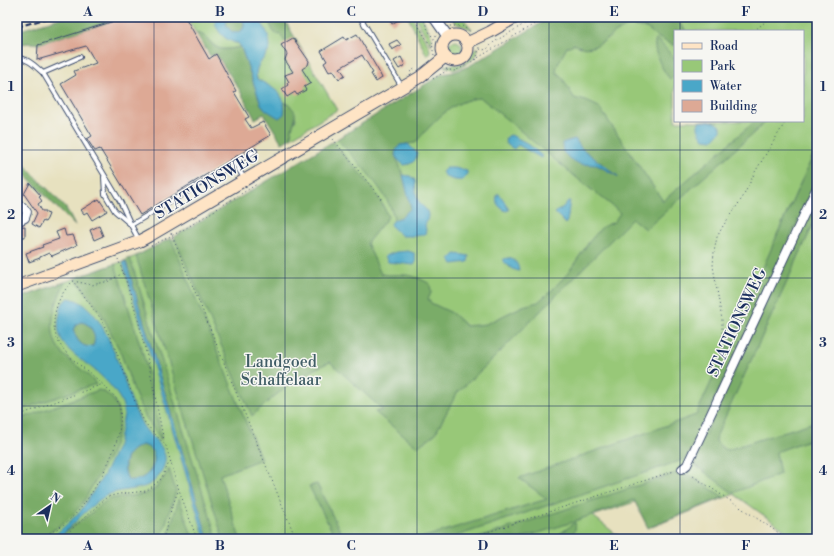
<svg xmlns="http://www.w3.org/2000/svg" width="834" height="556" font-family="'Libre Bodoni',serif">
  <style>
    .green { fill: #98c878; stroke: #5a7c6b; fill-rule: evenodd }
    .forest { fill: #7aac68; stroke: #4a6e63; fill-rule: evenodd }
    .water { fill: #4aa7c8; stroke: #326b93; fill-rule: evenodd }
    .building { fill: #dda995 }
    .lines { fill: none; stroke-linecap: round; stroke-linejoin: round }
    .service-casing { stroke: #3a4a6d; stroke-width: 6 }
    .minor-casing { stroke: #3a4a6d; stroke-width: 10 }
    .tertiary-casing { stroke: #3a4a6d; stroke-width: 12 }
    .secondary-casing { stroke: #3a4a6d; stroke-width: 13 }
    .path { stroke: #3a4a6d; stroke-width: 1; stroke-dasharray: 1 3; stroke-linecap: butt }
    .service { stroke: #fff; stroke-width: 4 }
    .minor { stroke: #fff; stroke-width: 8 }
    .tertiary { stroke: #fff; stroke-width: 10 }
    .secondary { stroke: #fee4c5; stroke-width: 11 }
    .rail { stroke: #1b2f5e; stroke-width: 2; stroke-dasharray: 6 3; stroke-linecap: butt }
    .grid { fill: none; stroke: #1b2f5e; stroke-width: 1; stroke-opacity: 0.55 }
    .labels { text-anchor: middle; stroke-width: 3; stroke-linejoin: round; paint-order: stroke }
    .street-label { font-size: 16px; fill: #1b2f5e; stroke: #f6f6f2 }
    .park-label { font-size: 16px; fill: #405d66; stroke: #f6f6f2 }
    .neatline { fill: none; stroke: #1b2f5e; stroke-width: 1.5 }
    .grid-label { font-size: 13px; text-anchor: middle; font-weight: bold; fill: #1b2f5e }
  </style>
  <rect width="100%" height="100%" fill="#f6f6f2"/>
  <filter id="ink" filterUnits="userSpaceOnUse"><feTurbulence type="fractalNoise" baseFrequency=".025" numOctaves="2"/><feDisplacementMap in="SourceGraphic" scale="8" xChannelSelector="R" yChannelSelector="G"/><feConvolveMatrix kernelMatrix="1 2 1 2 8 2 1 2 1" color-interpolation-filters="sRGB"/></filter>
  <filter id="wash" filterUnits="userSpaceOnUse"><feTurbulence type="fractalNoise" baseFrequency=".012" numOctaves="4" result="noise"/><feDisplacementMap in="SourceGraphic" scale="16" xChannelSelector="R" yChannelSelector="G"/><feGaussianBlur stdDeviation="0.9" result="paint"/><feColorMatrix in="noise" values="0 0 0 0 0 0 0 0 0 0 0 0 0 0 0 0 0 1.4 0 .05"/><feComposite in="paint" operator="in"/></filter>
  <g filter="url(#wash)">
    <rect width="100%" height="100%" fill="#e7e1bf"/>
    <g class="green">
      <path d="M186,17h31l-2,3 19,23h4l3,4c-7,1 -17,4 -23,1 -9,-4 -11,-14 -22,-15z"/>
      <path d="M254,17h13l8,16 5,1 9,14 9,-5 39,67 -46,28 1,-11 4,-8 -6,-14 -7,-4 -3,-7 -23,-15c-3,-12 4,-18 11,-26l-7,-30z"/>
      <polygon points="408,17 412,17 429,46 430,51 427,56"/>
      <polygon points="415,17 422,17 432,38 431,45"/>
      <polygon points="450,17 462,17 472,29 457,24"/>
      <path d="M552,17h265v130l-41,90 41,-86v62l-100,221 100,-218v323h-20l-63,-45 -82,33 -17,-25 -42,14 29,23h-605v-240l107,-38 45,-19 274,-167 27,-7zM675,31h128v90h-128z"/>
      <circle cx="455" cy="48" r="7"/>
      <path d="M477,47c2,12 -13,19 -23,23l-10,-4c8,-3 17,1 24,-6 4,-4 4,-10 9,-13z"/>
    </g>
    <g class="forest">
      <polygon points="63,17 126,17 38,44 32,43 17,44 17,31"/>
      <path d="M227,17h15c5,9 0,17 -11,15l-5,-8z"/>
      <polygon points="267,17 283,17 298,43 289,48 280,34 278,35 273,31"/>
      <path d="M551,17h124l11,14h-11v15c-6,-3 -14,-6 -19,-10 -4,-3 -7,-7 -10,-8 -4,-1 -12,-2 -16,-2 -18,2 -32,32 -56,18l-7,3 -10,19 -1,6 6,5 12,21 12,3 13,6 64,94 92,-80h12l-121,108 -14,-10 -139,140 -36,34 -22,41 -18,13 -42,-35 8,-2 -53,-48c-30,12 -55,33 -78,54l-78,-179 158,-95c19,22 46,47 56,75l-21,26 14,31c9,2 15,0 24,1 8,0 18,5 25,9l1,9 -3,6 3,4 21,10 14,13 20,-2 37,-18 15,-4 14,-12 16,-17 21,-31 13,-15 12,-5 6,-9 -10,-9 -26,-20 -103,-86c-29,1 -48,25 -66,45l-15,2 -5,10 7,16 10,37 -10,9 -8,3c-2,-25 -41,-63 -57,-81l105,-65 12,-2 15,-6zM575,139l6,9 35,27 -19,-10 -30,-24z"/>
      <path d="M196,33c11,1 13,11 22,15 6,3 16,0 23,-1l20,57 5,6 18,-1 -1,-8c22,13 8,18 8,37l-9,5 -18,-29 -9,5 -16,-30 -23,-35 -6,2z"/>
      <path d="M656,40h2l17,19v18l-5,2c-7,-7 -19,-31 -14,-39z"/>
      <polygon points="817,147 817,180 739,347 731,342 781,226"/>
      <polygon points="17,157 66,208 75,226 17,167"/>
      <polygon points="817,194 817,216 717,435 716,441 721,447 727,450 817,421 817,437 776,452 780,474 733,493 695,465 693,460"/>
      <polygon points="171,238 261,459 220,475 240,539 223,539 136,256"/>
      <polygon points="130,258 217,539 208,539 126,262 124,262 124,261"/>
      <polygon points="115,264 145,361 161,435 161,440 145,416 135,394 120,351 100,311 75,278"/>
      <path d="M65,282c-11,24 -22,54 1,75 10,9 22,16 30,27l-79,27v-112z"/>
      <path d="M80,322c11,0 18,15 13,24 -12,3 -17,-7 -20,-17l3,-4z"/>
      <polygon points="728,345 737,351 688,456 683,460 448,539 418,539 547,499 519,478 696,415"/>
      <path d="M99,390c30,10 20,47 9,69 -5,10 -11,19 -17,29 -3,5 -5,11 -9,16 -7,9 -18,19 -27,25 -12,8 -24,10 -38,10v-119z"/>
      <path d="M142,445c23,4 11,39 -14,35 -7,-16 -2,-29 14,-35z"/>
      <polygon points="169,469 176,491 161,539 57,539 69,529 90,514 108,499 146,494 155,489 168,472"/>
      <path d="M682,471l42,26 -76,31 -14,-28 -59,21c3,16 -9,18 -22,18l20,-15v-2l-54,17h-44z"/>
      <polygon points="317,484 344,539 336,539 309,486"/>
      <polygon points="179,498 193,539 167,539"/>
    </g>
    <g class="water">
      <path d="M217,17h10l-1,7c7,16 24,8 16,-7 4,0 9,-1 13,1 10,5 15,19 15,30 -5,12 -17,17 -13,31 16,9 30,14 27,35l-5,4 -13,-8 -5,-6 -20,-57 -3,-4c-11,-1 -20,-10 -23,-20z"/>
      <path d="M710,121l6,2 5,4v4l-8,9 -9,-1c-4,-6 -8,-10 -5,-17z"/>
      <polygon points="511,135 527,143 543,157 541,158 518,145 514,149 506,144 505,140 508,136"/>
      <polygon points="575,139 581,148 619,177 597,165 580,164 570,159 563,152 562,143"/>
      <path d="M408,144l9,9c-1,9 -5,11 -13,12 -9,-7 -12,-11 -4,-20z"/>
      <path d="M446,168h9l12,3v4l-4,5c-8,1 -17,-1 -21,-8z"/>
      <path d="M403,175l7,1 5,4c1,7 0,13 3,20 2,7 10,7 10,16 -1,4 -1,6 -3,9l1,5 -1,4 -9,2h-14l-12,-11 4,-5 8,-3 9,-9z"/>
      <path d="M498,193l5,6 6,11 -3,1c-8,-4 -12,-9 -8,-18z"/>
      <path d="M568,201h2c-2,8 -1,16 -4,23l-11,-11 8,-6z"/>
      <polygon points="408,251 414,253 416,262 414,265 388,262 385,256 396,252"/>
      <polygon points="455,254 464,255 469,256 468,262 453,264 450,259"/>
      <path d="M507,258c8,1 11,5 12,13l-7,-2 -10,-9z"/>
      <polygon points="124,262 126,262 208,539 205,539 123,263"/>
      <path d="M69,298c40,7 53,87 69,118 2,4 4,9 7,13 7,9 17,14 20,27 1,7 -2,13 -6,19 -10,18 -35,12 -52,20 -14,7 -37,33 -50,44h-6l29,-27 24,-37 14,-30 6,-31c0,-7 -2,-12 -5,-17 -6,-9 -13,-17 -21,-24 -20,-18 -47,-27 -38,-60 1,-6 2,-12 9,-15zM80,322c11,0 18,15 13,24 -12,3 -17,-7 -20,-17l3,-4zM142,445c23,4 11,39 -14,35 -8,-16 -2,-29 14,-35z"/>
    </g>
    <g id="blocks">
      <g class="building">
        <polygon points="127,17 185,17 209,59 216,54 236,91 234,92 249,117 245,119 251,128 263,122 271,135 140,215 100,149 95,151 87,139 92,136 61,84 76,75 74,71 96,63 86,46 37,60 38,45"/>
        <polygon points="388,17 403,17 392,24"/>
        <polygon points="357,34 378,70 382,78 376,82 371,74 373,73 362,55 340,68 345,75 339,79 333,70 329,72 324,63 327,61 321,51 344,37 346,40"/>
        <polygon points="293,38 309,61 308,65 302,69 311,83 304,87 306,90 297,95 295,92 287,97 282,89 288,85 287,83 289,82 285,75 293,72 285,60 287,54 281,45"/>
        <polygon points="397,40 401,45 392,50 389,44"/>
        <polygon points="401,57 405,65 399,69 394,61"/>
        <polygon points="30,183 41,196 39,197 42,201 38,204 42,211 46,211 46,213 49,214 47,219 45,222 43,221 39,228 32,224 37,213 24,194"/>
        <polygon points="99,199 107,211 92,220 87,212 84,214 81,210"/>
        <polygon points="25,226 25,237 17,237 17,227"/>
        <polygon points="99,226 103,236 94,240 90,230"/>
        <polygon points="64,229 66,236 73,235 77,245 52,256 49,253 40,257 40,258 29,262 26,253 43,247 42,245 59,239 56,232"/>
      </g>
    </g>
  </g>
  <g filter="url(#ink)">
    <use href="#blocks" fill-opacity="0" stroke="#3a4a6d" stroke-width="1"/>
    <g class="lines">
      <g class="service-casing">
        <g id="service">
          <polyline points="360,17 402,87"/>
          <path d="M17,58c11,0 18,8 26,15l77,128 11,24 8,15"/>
          <polyline points="43,73 80,57"/>
          <polyline points="235,163 245,180"/>
          <polyline points="104,177 105,194 115,211 129,223"/>
          <polyline points="131,225 255,151"/>
        </g>
      </g>
      <g class="minor-casing">
        <g id="minor">
          <polyline points="17,206 23,207 27,212 25,218 21,220 17,219"/>
          <polyline points="682,469 687,465 817,187"/>
        </g>
      </g>
      <g class="tertiary-casing">
        <polyline id="tertiary" points="434,17 448,37"/>
      </g>
      <g class="secondary-casing">
        <g id="secondary">
          <circle cx="455" cy="48" r="13"/>
          <polyline points="467,43 490,32 516,17"/>
          <polyline points="17,286 140,241 151,235 420,77 445,57"/>
        </g>
      </g>
      <g class="path">
        <polyline points="413,17 432,48"/>
        <polyline points="423,17 427,28 433,38"/>
        <polyline points="449,17 455,25"/>
        <polyline points="450,26 462,26 471,32"/>
        <polyline points="754,31 771,17"/>
        <polyline points="480,49 483,50 487,49 494,42 536,17"/>
        <path d="M434,55c-2,-7 -2,-15 2,-20"/>
        <polyline points="476,60 478,53 479,47"/>
        <polyline points="446,69 454,71 461,68 546,17"/>
        <polyline points="410,72 416,68"/>
        <polyline points="433,79 448,70"/>
        <polyline points="333,139 382,200"/>
        <polyline points="171,233 296,539"/>
        <polyline points="151,246 183,230 257,184"/>
        <path d="M118,259c10,26 19,54 25,81 9,35 14,70 22,105"/>
        <polyline points="123,273 109,281 92,285 73,281 101,319 114,345 137,407 145,423 166,446 179,490 197,539"/>
        <polyline points="733,347 724,342 722,336 722,320 713,266 714,252 717,237 723,226 743,197 755,172 786,121"/>
        <polyline points="17,416 103,384"/>
        <polyline points="690,474 788,539"/>
        <path d="M35,539c17,-4 38,-20 48,-34 18,-24 46,-73 35,-103 -2,-5 -6,-8 -10,-12 -21,-25 -61,-37 -53,-77 3,-13 8,-22 17,-31"/>
        <polyline points="61,539 107,497 119,494 146,491 153,486 161,479 170,461"/>
        <polyline points="163,539 171,510 178,491"/>
        <polyline points="466,539 674,471"/>
      </g>
      <use href="#service" class="service"/>
      <use href="#minor" class="minor"/>
      <use href="#tertiary" class="tertiary"/>
      <use href="#secondary" class="secondary"/>
      <polyline class="rail" points="17,27 51,17"/>
    </g>
  </g>
  <path class="grid" d="M154,17v522M285,17v522M417,17v522M549,17v522M680,17v14M680,121v418M17,150h800M17,278h800M17,406h800"/>
  <g class="labels">
    <g class="street-label">
      <text transform="translate(206 184) rotate(-31)" y="6">STATIONSWEG</text>
      <text transform="translate(736 322) rotate(-65)" y="6">STATIONSWEG</text>
    </g>
    <g class="park-label">
      <text x="281" y="367">Landgoed<tspan x="281" dy="18">Schaffelaar</tspan></text>
    </g>
  </g>
  <rect width="834" height="556" fill="none" stroke="#f6f6f2" stroke-width="44"/>
  <rect x="674" y="30" width="130" height="92" fill="#f6f6f2" stroke="#9ea6b7"/>
  <rect x="682" y="43" width="20" height="6" fill="#fee4c5" stroke="#9ea6b7"/>
  <text x="710" y="50" font-size="12" fill="#1b2f5e">Road</text>
  <rect x="682" y="60" width="20" height="12" fill="#98c878" stroke="#9ea6b7"/>
  <text x="710" y="70" font-size="12" fill="#1b2f5e">Park</text>
  <rect x="682" y="80" width="20" height="12" fill="#4aa7c8" stroke="#9ea6b7"/>
  <text x="710" y="90" font-size="12" fill="#1b2f5e">Water</text>
  <rect x="682" y="100" width="20" height="12" fill="#dda995" stroke="#9ea6b7"/>
  <text x="710" y="110" font-size="12" fill="#1b2f5e">Building</text>
  <g transform="translate(50 506) rotate(34)" stroke="#f6f6f2" stroke-width="3" paint-order="stroke">
  <path d="M0-3L7 15L0 10L-7 15Z" fill="#1b2f5e"/>
  <text y="-6" font-size="11" font-weight="bold" text-anchor="middle" fill="#1b2f5e">N</text>
  </g>
  <rect x="22" y="22" width="790" height="512" class="neatline"/>
  <g class="grid-label">
    <text x="88" y="16">A</text>
    <text x="220" y="16">B</text>
    <text x="351" y="16">C</text>
    <text x="483" y="16">D</text>
    <text x="614" y="16">E</text>
    <text x="746" y="16">F</text>
    <text x="11" y="91">1</text>
    <text x="823" y="91">1</text>
    <text x="11" y="219">2</text>
    <text x="823" y="219">2</text>
    <text x="11" y="347">3</text>
    <text x="823" y="347">3</text>
    <text x="11" y="475">4</text>
    <text x="823" y="475">4</text>
    <text x="88" y="550">A</text>
    <text x="220" y="550">B</text>
    <text x="351" y="550">C</text>
    <text x="483" y="550">D</text>
    <text x="614" y="550">E</text>
    <text x="746" y="550">F</text>
  </g>
</svg>
